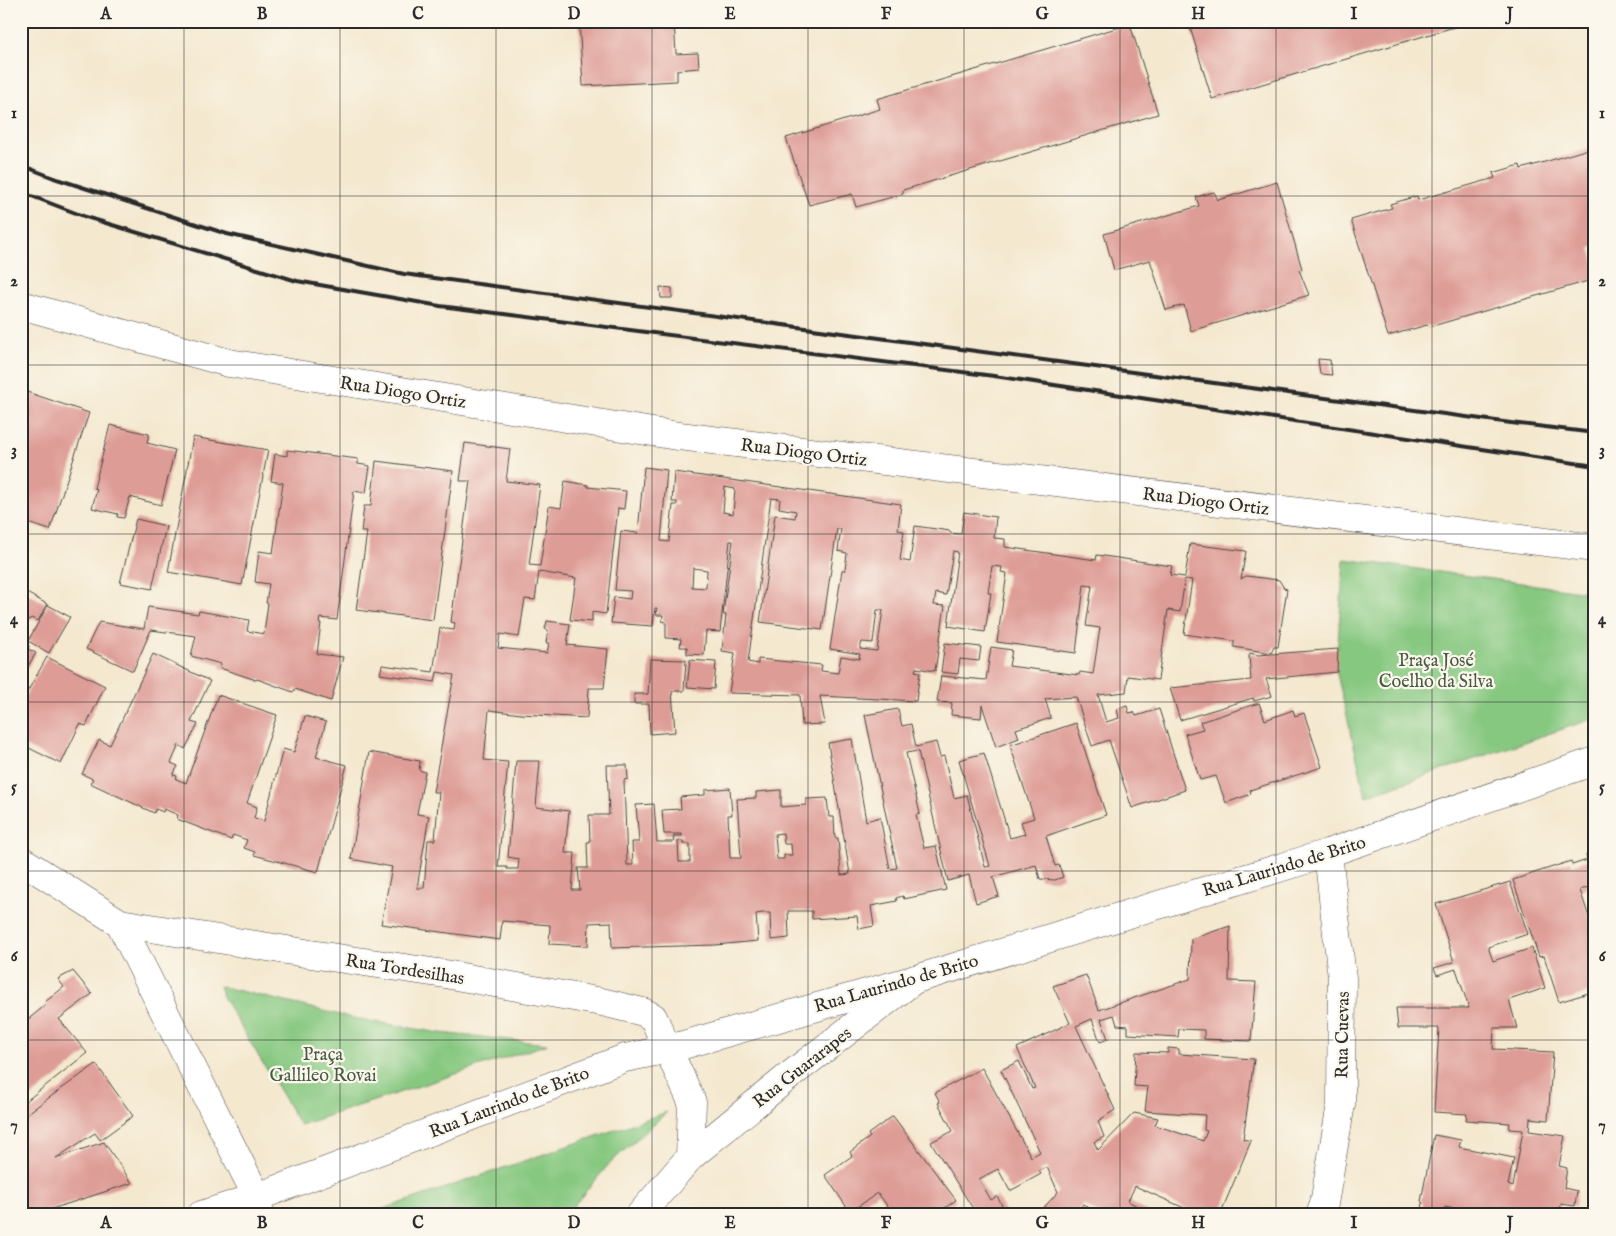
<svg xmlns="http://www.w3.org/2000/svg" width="1616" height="1236" font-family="'IM FELL English',serif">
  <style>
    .green { fill: #86c880; stroke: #587a56 }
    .building { fill: #de9c96; fill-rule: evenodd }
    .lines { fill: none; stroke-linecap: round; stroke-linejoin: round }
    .street-casing { stroke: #494744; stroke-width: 29 }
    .secondary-casing { stroke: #494744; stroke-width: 29 }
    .street { stroke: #fff; stroke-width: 28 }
    .secondary { stroke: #fff; stroke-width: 28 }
    .rail { stroke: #2b2b2b; stroke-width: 4 }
    .grid { fill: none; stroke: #2b2b2b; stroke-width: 1; stroke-opacity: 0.55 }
    .labels { text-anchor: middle; stroke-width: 4.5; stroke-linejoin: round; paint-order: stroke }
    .street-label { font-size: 18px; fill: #2b2b2b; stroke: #fbf7ec }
    .park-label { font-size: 18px; fill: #465a44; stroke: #fbf7ec }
    .neatline { fill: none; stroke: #2b2b2b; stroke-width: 2 }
    .grid-label { font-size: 16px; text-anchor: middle; font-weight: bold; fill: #2b2b2b }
  </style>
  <rect width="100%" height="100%" fill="#fbf7ec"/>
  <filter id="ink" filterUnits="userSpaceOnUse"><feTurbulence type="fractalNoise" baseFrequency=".02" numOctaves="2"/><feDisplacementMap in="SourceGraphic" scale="10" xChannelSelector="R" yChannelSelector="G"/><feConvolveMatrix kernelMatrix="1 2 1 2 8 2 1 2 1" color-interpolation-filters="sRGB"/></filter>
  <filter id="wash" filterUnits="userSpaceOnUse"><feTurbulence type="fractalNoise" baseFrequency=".0096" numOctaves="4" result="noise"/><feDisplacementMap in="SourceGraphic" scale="20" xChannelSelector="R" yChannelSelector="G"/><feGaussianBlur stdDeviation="1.12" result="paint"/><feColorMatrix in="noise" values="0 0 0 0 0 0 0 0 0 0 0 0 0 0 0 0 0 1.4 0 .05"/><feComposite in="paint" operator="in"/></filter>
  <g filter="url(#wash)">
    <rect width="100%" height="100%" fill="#f4e8cf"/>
    <g class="green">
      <polygon points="1344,559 1595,593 1595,718 1366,796 1336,670"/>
      <polygon points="219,986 353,1018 440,1033 548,1044 300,1125 223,997"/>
      <polygon points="667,1112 609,1164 566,1215 366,1215"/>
    </g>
    <g id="blocks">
      <g class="building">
        <polygon points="579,21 674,21 676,54 698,53 699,68 677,70 677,81 583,86"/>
        <polygon points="1188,21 1471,21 1471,22 1212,99"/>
        <polygon points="1130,24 1158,114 903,190 903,194 856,207 852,194 809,205 786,138 880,109 877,99"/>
        <polygon points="1595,147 1595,247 1590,248 1595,266 1595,279 1429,327 1427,325 1388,336 1351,220 1392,208 1390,204 1417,196 1418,200 1495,178 1493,173 1520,165 1521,169"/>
        <polygon points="1277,182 1302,269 1299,270 1309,295 1191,331 1184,305 1166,310 1150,260 1114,270 1104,234 1199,206 1196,197 1214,192 1218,200"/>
        <polygon points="660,287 672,288 672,298 661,298"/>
        <polygon points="1318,359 1330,360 1332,375 1320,374"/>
        <polygon points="21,390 89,413 50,530 21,521"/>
        <polygon points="110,425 149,434 147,443 175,450 161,505 130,497 124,518 117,517 118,514 92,508 97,489 94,488"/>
        <polygon points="193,437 268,450 242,585 168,572"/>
        <path d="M465,443l45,6 -4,32 34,4 -11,80 11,1 9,-60 12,2 4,-27 23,4v2l38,4 -2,18 -6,-1 -12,106 -14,-2v10l-22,-2 6,-42 -37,-6 -4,28 -10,-1 -6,38 -19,-3 -2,14 49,5 2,-10h-3l2,-13 -3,-1 2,-8 23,3 -3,21 41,4 -4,39h-15l-2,30 -66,-4 -32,-4 -5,50 24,2 -10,105h9v2h11l1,-10 -11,-2 8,-96h24l-4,46 33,4 -4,42h10l-3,37h8l-2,-22h10l-1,-26h3l-1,-27h20l-2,-50h20l1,14 -4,1 3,85h6l-1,-23h7l-3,-37 18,-1 3,38h17l-1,-6h9v-2h-18l-2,-24 19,-1 -1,-12 25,-2v-5l25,-2 2,27h-4l2,43h11l-4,-59 19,-1v-6l25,-2v17l25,-2v-6l21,-1 2,19h5l1,21h3l3,37 9,-1 -22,-131 24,-4 14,82 14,-4 10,52 7,-1 -32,-153 33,-6 4,17 9,-2 5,23 20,-5 4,15 4,-1 10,42 13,-3 18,72 5,-1 -31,-106 25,-7 26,85 15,-4 -4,-12 13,-4 -24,-73 66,-22 30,92 -60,21 9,30 4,-1 4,12 -8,3 -15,-1 -4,-14 -43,12 6,19 -23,7 -7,-28 -21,6 -30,-130 -12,2 14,61 -4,1 8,33 12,-2 10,44 -42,9 -1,-3 -7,2 1,3 -26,5 3,20 -15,3 -2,-13 -45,3v-8h-24l1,27 -18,2 -1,-27h-7l-7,1 2,27 -43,4 -103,3 -1,-26 -22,1 -1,23 -39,-2 1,-19 -48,-4 -2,19 -119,-16 11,-57 -41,-8 18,-107 51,9 -1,9 6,2 -8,42 12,2 -12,72h7l4,-48h7l4,-48h-6l21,-117 -17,-3 -2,10 -55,-8 2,-9 51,7 7,-44 14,2 1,-7 -4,-1 19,-141h-10zM783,833l1,11h7l1,11h-8v4h-7l-2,-25zM678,841h5v3h7v18h-11z"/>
        <polygon points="287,450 358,459 358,464 370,466 366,493 354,491 337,620 320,618 319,623 321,623 317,654 343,657 331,701 295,689 293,692 257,679 256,680 220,668 221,664 191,656 196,636 151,630 133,671 86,649 99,622 144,629 148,607 198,614 199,611 249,620 247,631 264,634 268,603 266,603 269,584 255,582 259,551 273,553 283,483 271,481 275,454 287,456"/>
        <polygon points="376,461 453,471 433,620 356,610 367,532 361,532 364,506 371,506"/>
        <path d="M644,467l23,3 -6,71 8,1 4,-37h4v-3h-5l2,-30 227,32 -3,26 6,1 -4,29 10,2 5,-36 35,5v2l11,1 3,-22 32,5 -2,21 11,1v8l91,13 1,-5 75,11 -2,9 15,2 5,-33 56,7 -5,28 5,-3 33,4 5,8 3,1 -9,58h-4l-3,6 -37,-6v-6l-50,-7 8,-54 -7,-1 -5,33 -12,-2 -10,70 -30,-4 -2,16 -28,3 8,27 13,-4 -2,-9 10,-3 2,7 5,-1 2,4 23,-7 26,81 -53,18 -23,-68 -17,6 -16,-49 -31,2 6,19 -35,11 3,9 -23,9 -14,-42 -1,13 -30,-3 1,-12 -15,-1 4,-26 45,4 5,-33 21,3 -3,16 70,9 1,-3 13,2 7,-46 -14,-2 6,-40 -8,-1 -8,68 -79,-11 10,-69 -6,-1 1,-5 -10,-1 -4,27h3l-6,39 -37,-6 10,-74 -5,-1 -7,44 -10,-2 -2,12 11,1 -10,65 -19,-3 -1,3 5,1 -4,29 -96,-5 5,28 -23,1 -2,-30 -71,-2 6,-40 -13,-2 4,-36 -3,-1 10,-73h-3l-10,91 -14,-1 -2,24 -17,-1v-7h-7l1,-8 -15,-1v-16l-4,-1 1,-6h-7l1,-7h-2l-2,18 -42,-3 3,-26 16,2 1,-8 -16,-1 6,-59 17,2zM725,487l10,2 -2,25 -10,-2zM771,498l9,1 -1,9 17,3 -1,7 -20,-3 -15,107 62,8 15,-101h4l-3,22 9,2 -2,17h-3l-12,79 30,5 -1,5 -18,-3 -3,17 -17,-2 1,-6 -64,-6v5l-10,-2zM693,568l14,2 -1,18 -14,-1zM877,610h6l-6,41 -17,-2 2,-7 11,1z"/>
        <polygon points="136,519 166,526 152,589 120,583"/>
        <polygon points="21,590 47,604 38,621 31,618 29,620 21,616 25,607 23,607 21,609"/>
        <polygon points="48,605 70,617 49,653 28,641"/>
        <polygon points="21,641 29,646 28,649 36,653 21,678"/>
        <polygon points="945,643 981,647 979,661 960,659 958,674 941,672"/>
        <polygon points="1338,649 1337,672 1266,679 1272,696 1254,701 1253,698 1180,720 1170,688 1251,680 1249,656 1250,653 1258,655"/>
        <polygon points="153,654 210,681 191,722 198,724 185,749 179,745 171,763 178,766 173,775 177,776 176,779 186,783 218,695 277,715 247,803 257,807 254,818 264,821 283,749 294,752 305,716 326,722 316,757 347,765 318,872 254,855 255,852 244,848 247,840 233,835 231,840 177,819 178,815 164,809 163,812 156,809 154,813 90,783 93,779 82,774 99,740 110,745"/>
        <polygon points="47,657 105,686 86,726 80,724 61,764 21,744 21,703"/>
        <polygon points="650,659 686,660 684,691 672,691 675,732 650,734 649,704 634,704 634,694 648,694"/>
        <polygon points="690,660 716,662 714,689 687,687"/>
        <polygon points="1259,703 1265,720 1293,710 1295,716 1304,713 1322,767 1250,790 1251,794 1226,803 1216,776 1200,780 1185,734 1203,729 1200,722"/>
        <polygon points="1595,852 1595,885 1580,890 1595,935 1595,991 1559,1002 1544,956 1539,957 1513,880 1571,861 1572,865 1587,860 1586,855"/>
        <polygon points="1510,882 1528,934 1488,947 1493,961 1532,948 1545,988 1509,1000 1517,1028 1494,1028 1493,1049 1553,1052 1548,1120 1530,1118 1529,1131 1565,1136 1559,1166 1567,1168 1564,1188 1577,1191 1575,1206 1561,1204 1559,1215 1459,1215 1457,1214 1459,1210 1445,1207 1442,1215 1422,1209 1423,1203 1421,1201 1434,1135 1461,1140 1459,1147 1514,1158 1508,1185 1513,1187 1523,1130 1509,1129 1510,1123 1466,1120 1467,1114 1434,1112 1439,1028 1398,1028 1396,1008 1469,1008 1456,969 1437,975 1434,968 1454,962 1436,904"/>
        <polygon points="1230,926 1229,981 1256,982 1251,1041 1204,1039 1204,1030 1179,1029 1178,1037 1128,1034 1128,1026 1117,1025 1114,1015 1101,1019 1108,1039 1100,1042 1092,1019 1076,1026 1115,1110 1098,1121 1104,1137 1094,1142 1098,1150 1134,1113 1158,1118 1155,1125 1203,1141 1207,1131 1204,1130 1205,1115 1145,1111 1148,1087 1134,1086 1136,1052 1168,1053 1168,1048 1179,1049 1179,1054 1254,1059 1243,1139 1251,1141 1220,1215 1200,1215 1135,1186 1128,1201 1153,1215 1100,1215 1083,1204 1076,1215 1037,1215 1058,1192 1047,1167 1039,1171 1041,1174 1010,1191 998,1169 979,1179 991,1200 997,1196 1007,1215 977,1215 931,1142 953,1131 938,1103 940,1102 935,1093 982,1068 1031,1157 1040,1152 1001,1070 1019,1061 1032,1089 1035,1088 1017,1048 1070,1023 1053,986 1086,975 1099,1010 1190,979 1191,939"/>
        <polygon points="73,971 92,994 59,1019 87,1053 21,1105 21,1025 47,1004 45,1002 64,987 58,979"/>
        <polygon points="96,1064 133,1116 100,1140 95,1133 56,1158 104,1142 132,1183 33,1215 21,1215 21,1118"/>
        <polygon points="893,1116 956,1200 935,1215 883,1215 890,1210 878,1193 850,1212 825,1175 852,1156 850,1152 870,1137 868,1134"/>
      </g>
    </g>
  </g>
  <g filter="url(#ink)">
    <use href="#blocks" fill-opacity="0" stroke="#494744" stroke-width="1"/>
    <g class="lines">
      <g class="street-casing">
        <g id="street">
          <polyline points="21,305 229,363 671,435 1595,548"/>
          <polyline points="21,860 120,923 317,955 445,974 602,1002 643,1012 653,1017 692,1102 690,1157"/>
          <polyline points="120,923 257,1197 260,1215"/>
          <polyline points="640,1215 690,1157 789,1076 915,979"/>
          <polyline points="1320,1215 1324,1204 1341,1104 1342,978 1328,853"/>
        </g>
      </g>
      <g class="secondary-casing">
        <polyline id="secondary" points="201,1215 257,1197 625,1058 669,1049 916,979 1328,853 1595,761"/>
      </g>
      <use href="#street" class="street"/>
      <use href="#secondary" class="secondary"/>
      <g class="rail">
        <polyline points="21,165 54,178 227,234 404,274 1511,423 1595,433"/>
        <polyline points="21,192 86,217 297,281 440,306 994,376 1595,466"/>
      </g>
    </g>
  </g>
  <path class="grid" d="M184,21v1194M340,21v1194M496,21v1194M652,21v1194M808,21v1194M964,21v1194M1120,21v1194M1276,21v1194M1432,21v1194M21,196h1574M21,365h1574M21,534h1574M21,702h1574M21,871h1574M21,1040h1574"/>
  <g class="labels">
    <g class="street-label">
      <text transform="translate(403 392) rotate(9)" y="6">Rua Diogo Ortiz</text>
      <text transform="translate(804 452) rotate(7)" y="6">Rua Diogo Ortiz</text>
      <text transform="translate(1206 501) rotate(7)" y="6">Rua Diogo Ortiz</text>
      <text transform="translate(1284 866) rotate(-17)" y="6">Rua Laurindo de Brito</text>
      <text transform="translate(405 969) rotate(9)" y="6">Rua Tordesilhas</text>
      <text transform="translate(896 983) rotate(-16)" y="6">Rua Laurindo de Brito</text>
      <text transform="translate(1342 1035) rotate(-89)" y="6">Rua Cuevas</text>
      <text transform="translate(802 1067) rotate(-38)" y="6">Rua Guararapes</text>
      <text transform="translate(509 1102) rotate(-21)" y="6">Rua Laurindo de Brito</text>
    </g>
    <g class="park-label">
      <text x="1436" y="666">Praça José<tspan x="1436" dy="21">Coelho da Silva</tspan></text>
      <text x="323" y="1060">Praça<tspan x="323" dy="21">Gallileo Rovai</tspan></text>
    </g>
  </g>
  <rect width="1616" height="1236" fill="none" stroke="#fbf7ec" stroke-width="55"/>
  <rect x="28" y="28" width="1560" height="1180" class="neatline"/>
  <g class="grid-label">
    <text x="106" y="19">A</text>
    <text x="262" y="19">B</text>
    <text x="418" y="19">C</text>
    <text x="574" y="19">D</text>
    <text x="730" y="19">E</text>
    <text x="886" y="19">F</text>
    <text x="1042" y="19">G</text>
    <text x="1198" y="19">H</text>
    <text x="1354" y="19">I</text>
    <text x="1510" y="19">J</text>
    <text x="14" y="118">1</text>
    <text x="1602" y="118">1</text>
    <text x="14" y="286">2</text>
    <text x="1602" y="286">2</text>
    <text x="14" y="455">3</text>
    <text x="1602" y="455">3</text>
    <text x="14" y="624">4</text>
    <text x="1602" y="624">4</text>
    <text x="14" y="792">5</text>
    <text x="1602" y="792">5</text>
    <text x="14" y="961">6</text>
    <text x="1602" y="961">6</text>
    <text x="14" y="1130">7</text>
    <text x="1602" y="1130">7</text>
    <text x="106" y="1228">A</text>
    <text x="262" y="1228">B</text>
    <text x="418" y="1228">C</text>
    <text x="574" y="1228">D</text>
    <text x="730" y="1228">E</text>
    <text x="886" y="1228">F</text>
    <text x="1042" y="1228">G</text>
    <text x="1198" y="1228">H</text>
    <text x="1354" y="1228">I</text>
    <text x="1510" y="1228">J</text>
  </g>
</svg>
